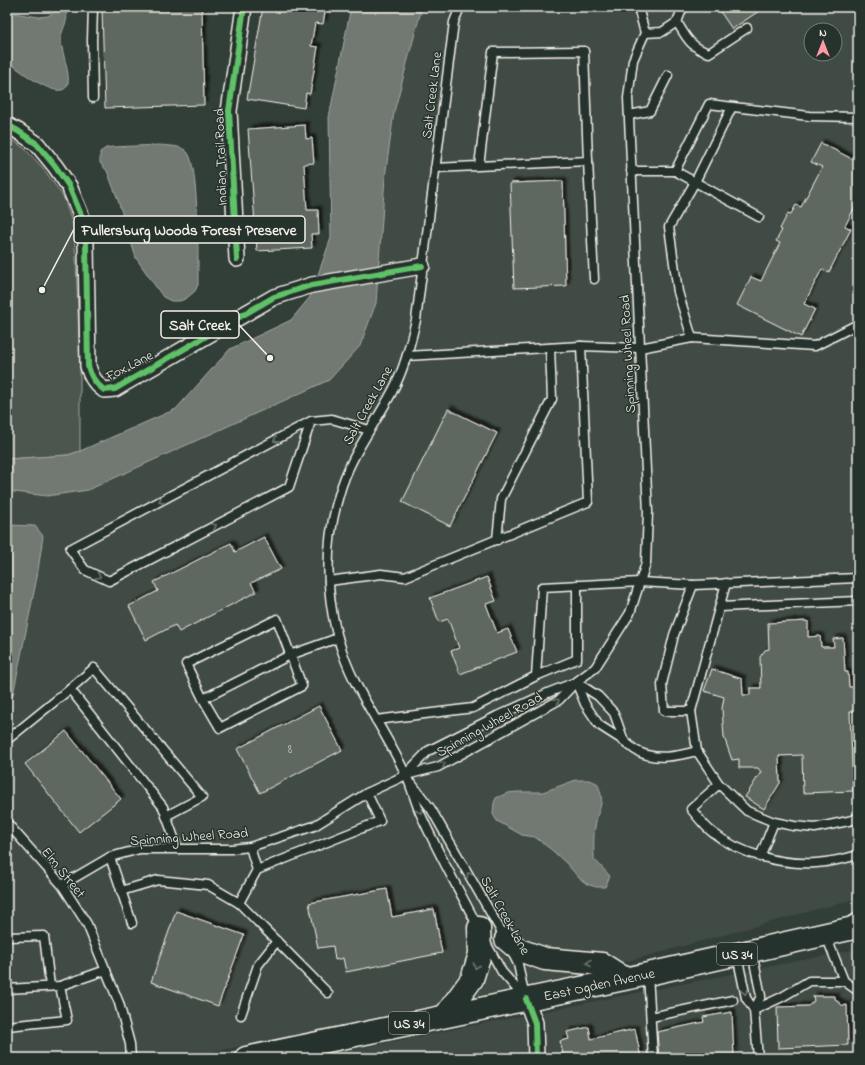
<svg xmlns="http://www.w3.org/2000/svg" width="865" height="1065" font-family="'Indie Flower',sans-serif">
  <style>
    .built { fill: #404b44; fill-rule: evenodd }
    .green { fill: #4c564f; stroke: #a0a49c }
    .water { fill: #727972; stroke: #a6a9a1 }
    .building { fill: #5f6861; stroke: #f4f1e8; filter: url(#shadow) }
    .lines { fill: none; stroke-linecap: round; stroke-linejoin: round }
    .service-casing { stroke: #f4f1e8; stroke-width: 11 }
    .minor-casing { stroke: #f4f1e8; stroke-width: 18 }
    .primary-casing { stroke: #f4f1e8; stroke-width: 25 }
    .motorway-casing { stroke: #f4f1e8; stroke-width: 25 }
    .service { stroke: #26332d; stroke-width: 8 }
    .minor { stroke: #26332d; stroke-width: 15 }
    .primary { stroke: #26332d; stroke-width: 22 }
    .motorway { stroke: #26332d; stroke-width: 22 }
    .cycleway-casing { stroke: #26332d; stroke-width: 8 }
    .cycleway { stroke: #61c268; stroke-width: 6 }
    .oneway { stroke: #6e766e }
    .labels { text-anchor: middle; stroke-width: 3; stroke-linejoin: round; paint-order: stroke }
    .number-label { font-size: 12px; fill: #cfcfc6 }
    .shield { fill: #26332d; stroke: #b6b8b0; stroke-width: 1 }
    .shield-label { font-size: 13px; font-weight: bold; fill: #f4f1e8 }
    .street-label { font-size: 14px; fill: #f4f1e8; stroke: #26332d }
    .leader { fill: none; stroke: #f4f1e8; stroke-width: 1.5 }
    .callout-dot { fill: #f4f1e8; stroke: #26332d; stroke-width: 1.5 }
    .callout { fill: #26332d; stroke: #f4f1e8; stroke-width: 1.5 }
    .callout-label { font-size: 15px; text-anchor: middle; font-weight: bold; fill: #f4f1e8 }
  </style>
  <defs>
    <filter id="shadow"><feDropShadow dx="3.5" dy="-3.5" stdDeviation="1" flood-color="#0009"/></filter>
  </defs>
  <rect width="100%" height="100%" fill="#323e38"/>
  <filter id="ink" filterUnits="userSpaceOnUse"><feTurbulence type="fractalNoise" baseFrequency=".025" numOctaves="2"/><feDisplacementMap in="SourceGraphic" scale="8" xChannelSelector="R" yChannelSelector="G"/><feConvolveMatrix kernelMatrix="1 2 1 2 8 2 1 2 1" color-interpolation-filters="sRGB"/></filter>
  <g filter="url(#ink)">
    <g class="built">
      <path d="M422,7h436v891l-284,78 -390,82h-177v-567l40,5 282,-116 31,-34 16,-43 9,-126 9,-65zM811,30h24v24h-24z"/>
      <polygon points="858,949 858,1058 310,1058"/>
    </g>
    <polygon class="green" points="7,136 25,149 43,168 64,198 73,226 76,259 80,368 80,451 68,455 7,459"/>
    <g class="water">
      <polygon points="351,7 422,7 394,112 385,177 376,303 360,346 329,380 88,490 47,496 7,491 7,459 68,455 80,451 176,409 230,349 291,320 310,297 331,238 329,117"/>
      <path d="M59,9h5c8,10 -4,20 -3,32 1,12 9,32 7,42 -5,23 -51,-15 -61,-22v-49l32,5 9,-1z"/>
      <path d="M159,145c8,1 24,0 29,8 11,15 10,108 10,132l-3,6 -8,7 -7,3h-9l-8,-4 -27,-39 -19,-61 -10,-26 -7,-8v-11l6,-4 6,-1z"/>
      <polygon points="7,525 35,526 43,536 37,577 13,695 7,705"/>
      <path d="M576,780h13l8,3c10,21 0,25 -2,45 -2,10 -1,20 -1,31l16,17 -5,11h-9l-9,-3 -8,-6 -12,-14 -14,-13 -18,-14 -13,-2 -25,-14 -4,-7 1,-11 2,-5 12,-5 9,-1h26z"/>
    </g>
    <g class="building">
      <polygon points="202,7 204,105 105,108 102,10"/>
      <polygon points="263,7 326,7 323,24 315,23 311,46 318,47 310,94 306,93 304,108 247,99"/>
      <polygon points="717,7 765,7 732,29"/>
      <polygon points="305,125 306,139 312,138 314,163 304,164 307,210 318,210 319,234 311,234 312,248 257,251 248,129"/>
      <polygon points="821,143 858,162 858,201 845,226 851,229 829,272 822,269 804,304 815,309 801,337 737,305 751,277 761,281 780,243 776,241 782,230 780,229 788,213 791,214 796,205 801,207 822,167 811,162"/>
      <polygon points="563,181 566,286 514,288 510,183"/>
      <polygon points="448,409 497,433 450,526 402,502"/>
      <polygon points="264,537 281,569 251,583 256,592 179,632 175,625 146,640 129,606 158,591 154,582 231,543 235,552"/>
      <polygon points="487,577 496,601 486,604 497,633 508,629 517,652 460,674 451,651 459,648 448,619 439,622 430,598"/>
      <polygon points="808,621 808,637 820,636 821,647 834,647 833,639 843,638 845,672 848,672 849,687 858,687 858,711 850,711 853,791 803,793 802,755 779,756 780,783 764,809 745,797 761,772 758,768 739,768 739,759 732,760 724,737 722,709 724,697 704,691 712,669 742,679 743,695 750,695 750,688 761,688 760,657 765,650 769,649 768,623"/>
      <polygon points="319,706 342,750 260,793 237,749"/>
      <polygon points="66,731 121,799 79,832 25,764"/>
      <polygon points="387,889 392,917 434,909 442,953 346,972 343,958 335,960 333,946 318,948 309,903"/>
      <polygon points="176,911 244,935 218,1006 151,982"/>
      <polygon points="813,996 835,996 835,999 843,1006 847,1005 848,1045 778,1048 777,1007 808,1006 814,1001"/>
      <polygon points="732,1012 734,1058 659,1058 657,1032 704,1022 703,1017"/>
      <polygon points="589,1027 591,1039 635,1029 641,1058 564,1058 560,1041 569,1039 567,1032"/>
    </g>
    <g class="lines">
      <g class="service-casing">
        <g id="service">
          <polyline points="93,7 92,40 93,98"/>
          <path d="M460,7l-6,15 -38,298c-6,25 -12,50 -24,72 -19,36 -42,63 -53,103 -18,61 -13,129 16,187 16,31 36,61 51,93 6,13 9,27 15,40 17,38 38,75 57,112"/>
          <path d="M677,22c9,15 14,26 32,31l38,-25"/>
          <polyline points="645,33 662,32 677,22 683,7"/>
          <polyline points="629,115 650,111 668,75"/>
          <polyline points="588,161 594,279"/>
          <polyline points="435,168 588,161 584,51 493,52 479,166"/>
          <polyline points="631,171 675,171 759,217"/>
          <polyline points="675,171 709,104 809,116 858,117"/>
          <polyline points="692,338 815,346 858,324"/>
          <polyline points="581,346 640,348 692,338 678,292 669,227 695,182 732,107"/>
          <polyline points="311,421 289,487 109,581 85,570 70,549 311,421 332,419 369,430"/>
          <polyline points="497,540 501,499 552,399 550,348"/>
          <polyline points="329,581 381,574 405,577 588,502 581,346 407,356"/>
          <polyline points="720,607 858,601"/>
          <polyline points="536,676 577,659 577,585"/>
          <polygon points="576,682 598,696 614,713 624,741 599,725 585,704"/>
          <polyline points="70,689 94,668 202,797 166,816"/>
          <polyline points="203,699 220,728 302,686 277,619 186,664 203,699 290,655 338,638"/>
          <polyline points="691,711 664,711 662,684 674,635 693,585 858,578"/>
          <polyline points="376,720 473,708 536,676 542,587 640,582 693,585"/>
          <polyline points="7,740 70,689 163,807 178,849"/>
          <path d="M624,741c4,3 8,7 13,10 18,10 41,5 60,0l22,33 28,27 27,11 20,4 21,2 38,-8 5,-3"/>
          <polyline points="697,751 691,711 726,583"/>
          <polyline points="406,774 428,751 497,716 550,692 573,683"/>
          <polyline points="412,784 431,809 505,938"/>
          <path d="M719,784l-28,25c7,8 13,17 21,23 28,22 68,33 104,31 14,-1 28,-4 42,-8"/>
          <polyline points="7,823 62,885 87,924 119,1003 130,1044 131,1058"/>
          <polyline points="250,847 257,870"/>
          <polyline points="110,857 132,923"/>
          <polyline points="760,857 774,822"/>
          <polyline points="62,885 110,857 140,849 231,849 250,847 314,826 367,793 406,775 438,767 559,700 576,682 595,668 630,613 646,563 648,512 628,98 633,60 645,33 638,7"/>
          <polyline points="121,891 158,880 208,885 239,903 328,993"/>
          <polyline points="239,903 257,870 380,821 367,793"/>
          <polyline points="826,936 844,981"/>
          <polyline points="7,937 44,936 50,986"/>
          <polyline points="486,943 502,972 524,997"/>
          <polyline points="512,952 518,964 525,998"/>
          <polyline points="737,955 746,998 754,1010 761,996 752,952"/>
          <polyline points="648,974 653,1058"/>
          <polyline points="7,989 60,986 106,970"/>
          <polyline points="241,1015 258,965 277,941"/>
          <polyline points="651,1017 733,1000"/>
          <polyline points="7,1026 67,1020 60,986"/>
          <polyline points="758,1058 754,1010 782,997 809,981 844,981 858,991"/>
        </g>
      </g>
      <g class="minor-casing">
        <g id="minor">
          <path d="M7,125l11,6 19,13 18,22 14,20 12,29 4,16 1,14 2,121c3,11 7,17 16,24l11,-1 10,-6 149,-86 38,-12 110,-19"/>
          <polyline points="237,259 229,111 244,7"/>
          <polyline points="526,999 535,1023 536,1058"/>
        </g>
      </g>
      <g class="primary-casing">
        <g id="primary">
          <polyline points="506,939 519,950 545,959 602,964 624,978"/>
          <polyline points="445,1016 472,979 480,954 479,928"/>
          <polyline points="246,1058 648,974 858,927"/>
        </g>
      </g>
      <g class="motorway-casing">
        <polyline id="motorway" points="853,928 858,925"/>
      </g>
      <use href="#service" class="service"/>
      <use href="#minor" class="minor"/>
      <use href="#primary" class="primary"/>
      <use href="#motorway" class="motorway"/>
      <g class="cycleway-casing">
        <g id="cycleway">
          <path d="M7,125l11,6 19,13 18,22 14,20 12,29 4,16 1,14 2,121c3,11 7,17 16,24l11,-1 10,-6 149,-86 38,-12 110,-19"/>
          <polyline points="237,259 229,111 244,7"/>
          <polyline points="526,999 535,1023 536,1058"/>
        </g>
      </g>
      <use href="#cycleway" class="cycleway"/>
    </g>
    <defs><path id="oneway-chevron" d="M-2-3.5L2.5 0L-2 3.5" fill="none" stroke-width="1.6" stroke-linecap="round" stroke-linejoin="round"/></defs>
    <g class="oneway">
      <use href="#oneway-chevron" transform="translate(276 440) rotate(152)"/>
      <use href="#oneway-chevron" transform="translate(161 501) rotate(152)"/>
      <use href="#oneway-chevron" transform="translate(214 526) rotate(-28)"/>
      <use href="#oneway-chevron" transform="translate(98 576) rotate(23)"/>
      <use href="#oneway-chevron" transform="translate(557 701) rotate(-35)"/>
      <use href="#oneway-chevron" transform="translate(443 764) rotate(-27)"/>
      <use href="#oneway-chevron" transform="translate(420 811) rotate(68)"/>
      <use href="#oneway-chevron" transform="translate(469 875) rotate(-120)"/>
      <use href="#oneway-chevron" transform="translate(589 963) rotate(-177)"/>
      <use href="#oneway-chevron" transform="translate(476 966) rotate(109)"/>
      <use href="#oneway-chevron" transform="translate(745 992) rotate(77)"/>
    </g>
  </g>
  <g class="labels">
    <g class="number-label">
      <text x="290" y="753">8</text>
    </g>
    <g class="shield">
      <rect x="717" y="943" width="40" height="22" rx="3"/>
      <rect x="389" y="1012" width="40" height="22" rx="3"/>
    </g>
    <g class="shield-label">
      <text x="737" y="959">US 34</text>
      <text x="409" y="1028">US 34</text>
    </g>
    <g class="street-label">
      <text transform="translate(431 95) rotate(-83)" y="5">Salt Creek Lane</text>
      <text transform="translate(220 157) rotate(-92)" y="5">Indian Trail Road</text>
      <text transform="translate(627 354) rotate(-93)" y="5">Spinning Wheel Road</text>
      <text transform="translate(129 365) rotate(-27)" y="5">Fox Lane</text>
      <text transform="translate(367 405) rotate(-61)" y="5">Salt Creek Lane</text>
      <text transform="translate(489 724) rotate(-29)" y="5">Spinning Wheel Road</text>
      <text transform="translate(189 836) rotate(-4)" y="5">Spinning Wheel Road</text>
      <text transform="translate(64 872) rotate(51)" y="5">Elm Street</text>
      <text transform="translate(506 915) rotate(61)" y="5">Salt Creek Lane</text>
      <text transform="translate(599 984) rotate(-12)" y="5">East Ogden Avenue</text>
    </g>
  </g>
  <path class="leader" d="M42 290L74 229M270 358L239 325"/>
  <g class="callout-dot">
    <circle cx="42" cy="290" r="4"/>
    <circle cx="270" cy="358" r="4"/>
  </g>
  <g class="callout">
    <rect x="74" y="216" width="231" height="27" rx="4"/>
    <rect x="161" y="311" width="78" height="27" rx="4"/>
  </g>
  <g class="callout-label">
    <text x="189" y="235">Fullersburg Woods Forest Preserve</text>
    <text x="200" y="330">Salt Creek</text>
  </g>
  <rect width="865" height="1065" fill="none" stroke="#26332d" stroke-width="24"/>
  <rect x="12" y="12" width="841" height="1041" fill="none" stroke="#f4f1e8" stroke-width="1.5" filter="url(#ink)"/>
  <g transform="translate(823 42)"><circle r="19" fill="#26332d" stroke="#787f78"/>
  <path d="M0-3L7 15L0 10L-7 15Z" fill="#ff9aa2"/>
  <text y="-6" font-size="11" font-weight="bold" text-anchor="middle" fill="#f4f1e8">N</text>
  </g>
</svg>
